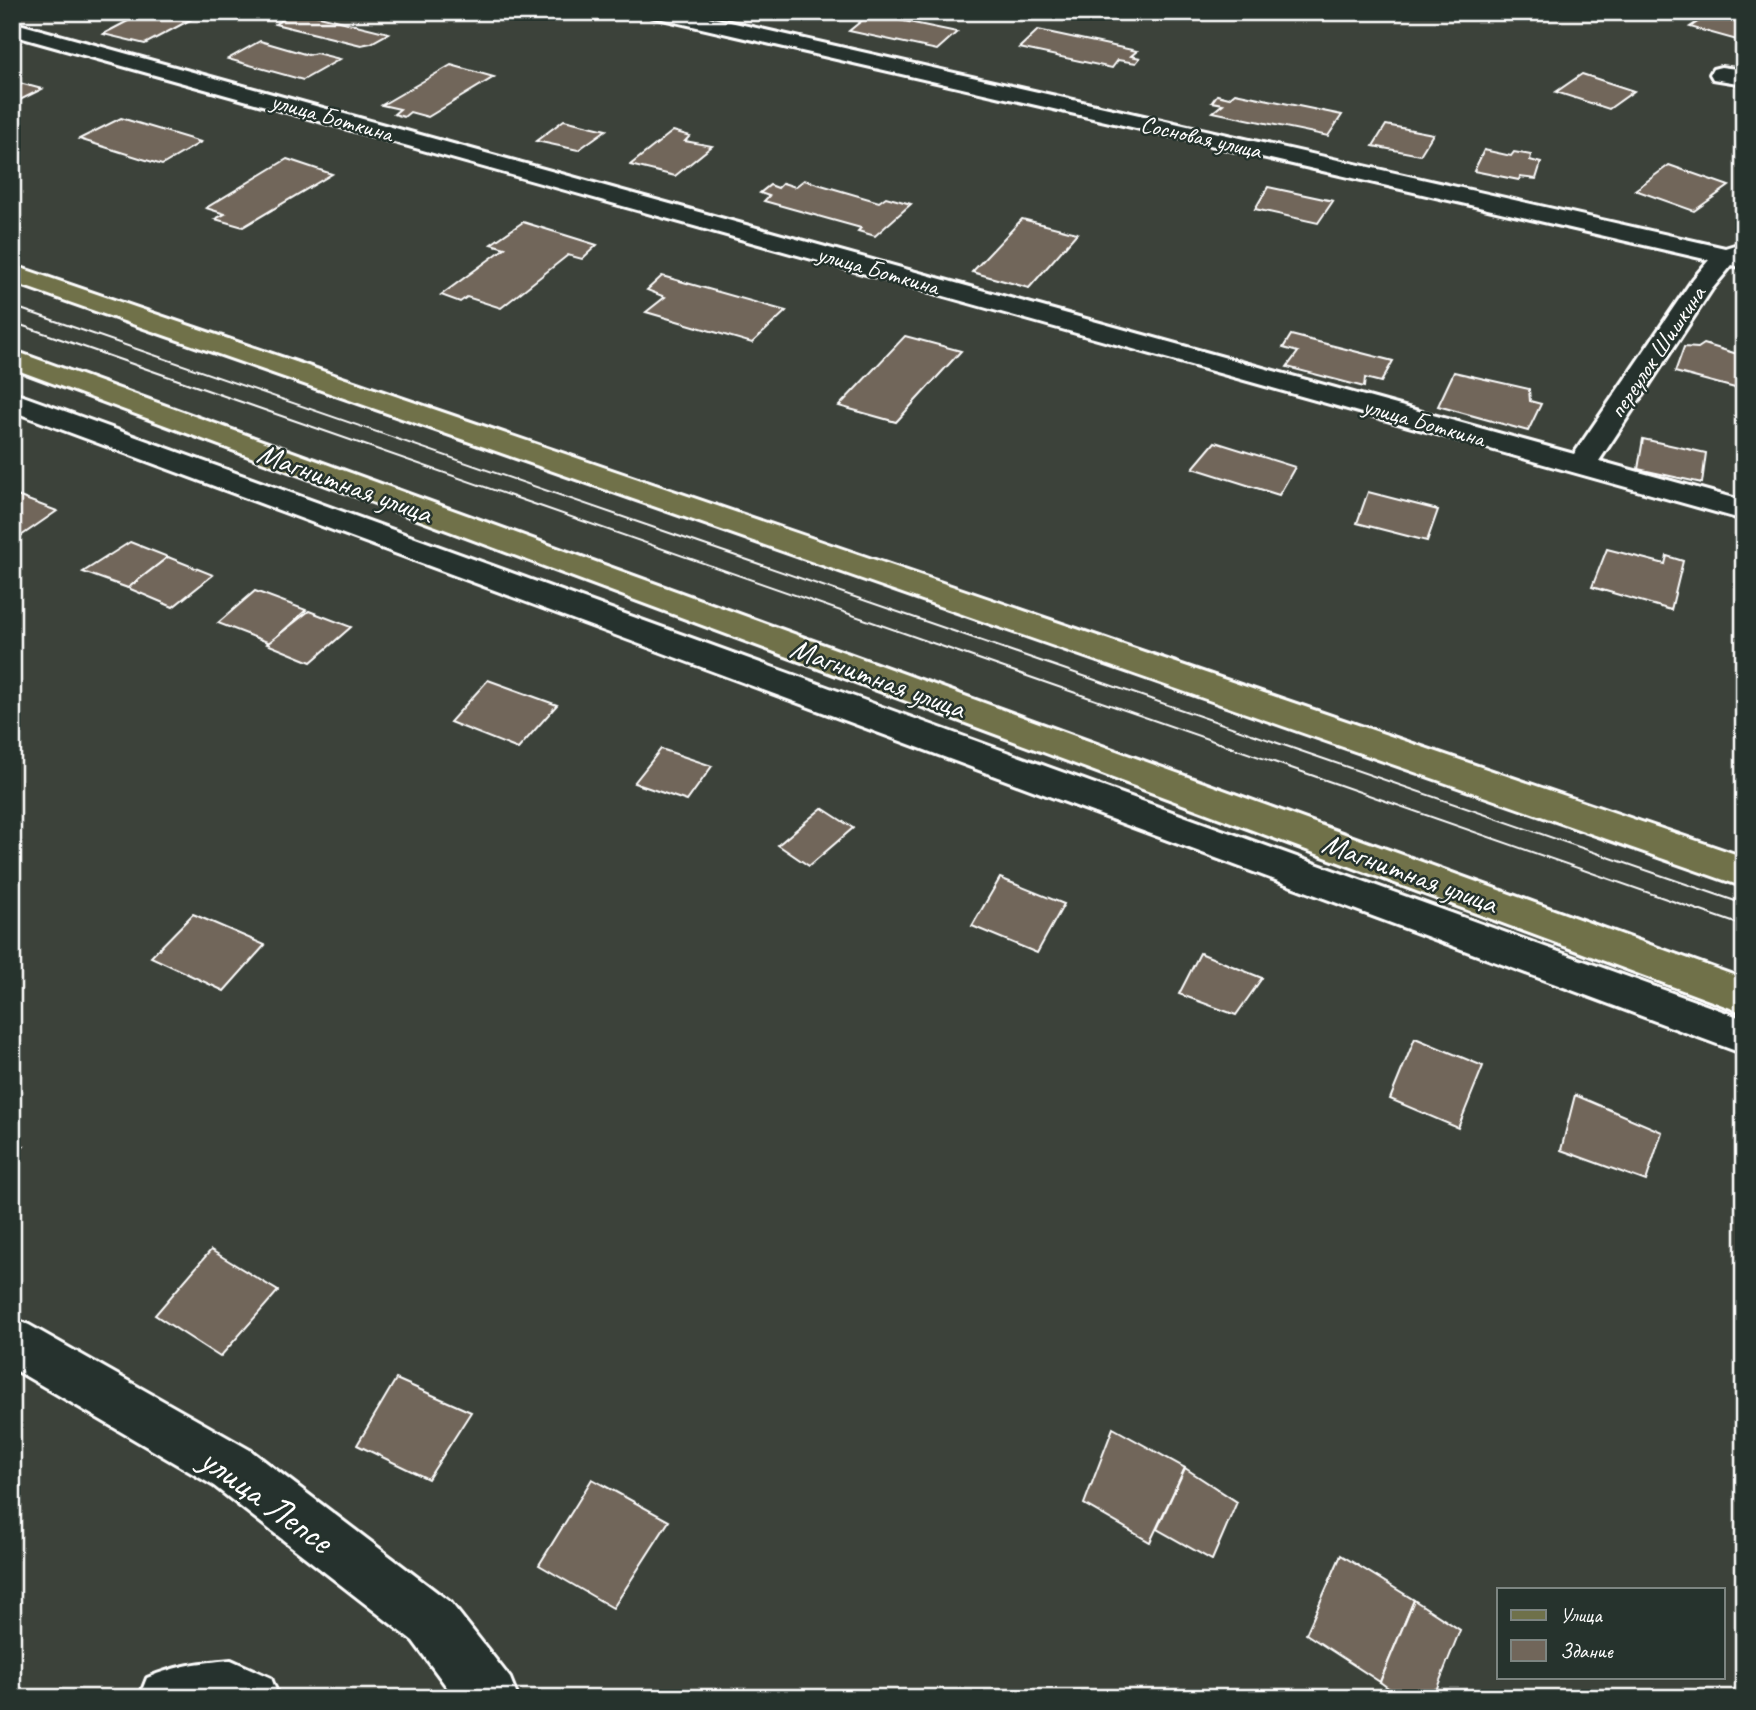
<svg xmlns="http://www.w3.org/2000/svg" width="1756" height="1710" font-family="Caveat,sans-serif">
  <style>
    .building { fill: #71665a; stroke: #fff; stroke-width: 2 }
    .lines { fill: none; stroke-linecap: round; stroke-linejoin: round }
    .minor-casing { stroke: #fff; stroke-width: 6 }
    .primary-casing { stroke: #fff; stroke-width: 6 }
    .minor { fill: #26332d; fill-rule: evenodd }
    .primary { fill: #6f714a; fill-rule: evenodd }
    .tram { stroke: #fff; stroke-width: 2 }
    .labels { text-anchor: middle; stroke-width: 5; stroke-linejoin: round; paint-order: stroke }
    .far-street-label { font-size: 24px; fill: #fff; stroke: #26332d }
    .street-label { font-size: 30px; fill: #fff; stroke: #26332d }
    .near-street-label { font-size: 37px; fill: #fff; stroke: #26332d }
  </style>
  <rect width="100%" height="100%" fill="#3c423a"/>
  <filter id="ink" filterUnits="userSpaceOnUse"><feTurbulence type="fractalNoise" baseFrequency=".0143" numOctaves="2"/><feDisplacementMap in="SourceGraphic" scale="14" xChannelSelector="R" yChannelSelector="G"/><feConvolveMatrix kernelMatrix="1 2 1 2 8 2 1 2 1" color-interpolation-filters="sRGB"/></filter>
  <g filter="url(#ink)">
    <g class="building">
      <polygon points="145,12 205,12 145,44 103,34"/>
      <polygon points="295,12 303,12 389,33 371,43 361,45 275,24"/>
      <polygon points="1713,12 1744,21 1744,42 1690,27"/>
      <polygon points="870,14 957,32 937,50 849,31"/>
      <polygon points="1038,30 1137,51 1131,56 1140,58 1136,63 1118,60 1112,68 1019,48"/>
      <polygon points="260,41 308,55 316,53 340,59 303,80 228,59"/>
      <polygon points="451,65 494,77 428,117 410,112 404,117 394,114 400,109 382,105"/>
      <polygon points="1582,74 1634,91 1609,109 1556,92"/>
      <polygon points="12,81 42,89 12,104"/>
      <polygon points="1235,93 1342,115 1328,136 1213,112 1223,104 1212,102 1217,95 1229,98"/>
      <polygon points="121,118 201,142 162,165 79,139"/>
      <polygon points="564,120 606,130 578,150 536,141"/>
      <polygon points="1386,125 1433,134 1420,155 1373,146"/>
      <polygon points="673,131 690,136 685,141 712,146 675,176 630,165"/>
      <polygon points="1484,150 1511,156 1514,152 1531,155 1530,160 1541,163 1536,179 1520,177 1519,180 1474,171"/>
      <polygon points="287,159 332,174 243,227 215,219 225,214 206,208"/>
      <polygon points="1669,165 1729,186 1694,211 1635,190"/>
      <polygon points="804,180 879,202 886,197 911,204 875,236 858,231 861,228 764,201 769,196 760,193 770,185 778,188 783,183 795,187"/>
      <polygon points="1268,187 1333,201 1318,223 1255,209"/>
      <polygon points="1022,219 1077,233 1029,288 972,272"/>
      <polygon points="523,222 597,245 582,259 568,255 501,308 467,297 460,302 441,295 505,248 491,244"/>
      <polygon points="662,276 786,311 752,343 646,312 665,297 647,290"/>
      <polygon points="1291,335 1393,361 1381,382 1365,378 1364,387 1287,367 1298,352 1283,348"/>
      <polygon points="905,336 961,351 896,422 839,406"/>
      <polygon points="1704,344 1744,356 1735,388 1675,372 1684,347 1698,348"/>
      <polygon points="1454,372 1529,389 1530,401 1541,404 1528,431 1438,406"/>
      <polygon points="1643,439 1706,453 1702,483 1638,469"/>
      <polygon points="1215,442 1295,467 1279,495 1193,468"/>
      <polygon points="1368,492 1438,510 1427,541 1357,523"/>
      <polygon points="12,494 57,511 18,538 12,536"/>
      <polygon points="130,542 168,557 128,588 83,572"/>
      <polygon points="1607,549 1665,564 1667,556 1683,561 1671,610 1592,587"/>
      <polygon points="168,557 213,575 173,607 128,588"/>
      <polygon points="255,591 306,610 270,643 218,623"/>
      <polygon points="309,611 351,627 311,662 267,644"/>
      <polygon points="488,680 557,705 518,749 450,722"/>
      <polygon points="661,749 712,766 687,801 634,783"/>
      <polygon points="822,808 853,828 809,866 778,845"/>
      <polygon points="1000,878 1064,904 1037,953 972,926"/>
      <polygon points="193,914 265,945 224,991 151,957"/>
      <polygon points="1200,953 1262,978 1236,1015 1179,994"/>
      <polygon points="1415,1038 1483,1066 1458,1128 1390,1099"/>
      <polygon points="1575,1095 1662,1132 1646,1181 1561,1150"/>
      <polygon points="12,1140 24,1146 12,1158"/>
      <polygon points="211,1250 278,1291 220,1357 155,1315"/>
      <polygon points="396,1379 471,1412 428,1479 357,1445"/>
      <polygon points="1113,1428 1185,1468 1150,1542 1084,1504"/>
      <polygon points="1185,1468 1237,1502 1212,1560 1157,1529"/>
      <polygon points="592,1479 669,1521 613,1608 539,1565"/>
      <polygon points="1341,1555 1414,1600 1380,1682 1306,1634"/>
      <polygon points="1414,1600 1460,1630 1433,1698 1402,1698 1380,1682"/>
    </g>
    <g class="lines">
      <g class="minor-casing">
        <g id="minor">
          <polygon points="648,12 686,12 1725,248 1744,242 1744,268 1732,265 1712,289 1599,461 1744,501 1744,520 12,35 12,22 1574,454 1693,279 1709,260 658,18 651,16"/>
          <polygon points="1721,67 1744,70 1744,84 1713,79 1710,74 1713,69"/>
          <polygon points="12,392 1744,1019 1744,1054 12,411"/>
          <polygon points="12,1318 29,1325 250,1450 451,1603 510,1678 518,1698 455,1698 413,1641 214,1486 12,1368"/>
          <path d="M231,1660l40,18 8,20h-140l8,-20c31,-13 51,-15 84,-18z"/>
        </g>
      </g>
      <g class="primary-casing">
        <g id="primary">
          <polygon points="12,265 1744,857 1744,887 12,282"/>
          <polygon points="12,350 1744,979 1744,1013 12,368"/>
        </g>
      </g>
      <use href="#minor" class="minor"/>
      <use href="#primary" class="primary"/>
      <g class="tram">
        <polyline points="12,306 1744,904"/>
        <polyline points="12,322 1744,926"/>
      </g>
    </g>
  </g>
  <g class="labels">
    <g class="far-street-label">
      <text transform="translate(332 117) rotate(16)" y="8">улица Боткина</text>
      <text transform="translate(1201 137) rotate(13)" y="8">Сосновая улица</text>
      <text transform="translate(878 270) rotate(16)" y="8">улица Боткина</text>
      <text transform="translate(1657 352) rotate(-56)" y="8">переулок Шишкина</text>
      <text transform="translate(1424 422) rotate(16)" y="8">улица Боткина</text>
    </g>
    <g class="street-label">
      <text transform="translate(345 483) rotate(20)" y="10">Магнитная улица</text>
      <text transform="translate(878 678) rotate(20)" y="10">Магнитная улица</text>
      <text transform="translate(1410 873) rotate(20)" y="10">Магнитная улица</text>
    </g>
    <g class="near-street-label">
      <text transform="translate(267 1499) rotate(36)" y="13">улица Лепсе</text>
    </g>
  </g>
  <rect width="1756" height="1710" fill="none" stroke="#26332d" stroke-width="42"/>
  <rect x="21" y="21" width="1714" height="1668" fill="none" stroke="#fff" stroke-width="2.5" filter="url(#ink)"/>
  <rect x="1497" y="1588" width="228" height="91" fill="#26332d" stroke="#7d8581" stroke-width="2"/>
  <rect x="1511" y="1610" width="35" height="10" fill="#6f714a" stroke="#7d8581" stroke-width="2"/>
  <text x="1560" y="1622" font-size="21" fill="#ffffff">Улица</text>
  <rect x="1511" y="1640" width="35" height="21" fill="#71665a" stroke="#7d8581" stroke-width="2"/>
  <text x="1560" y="1658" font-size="21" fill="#ffffff">Здание</text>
</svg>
